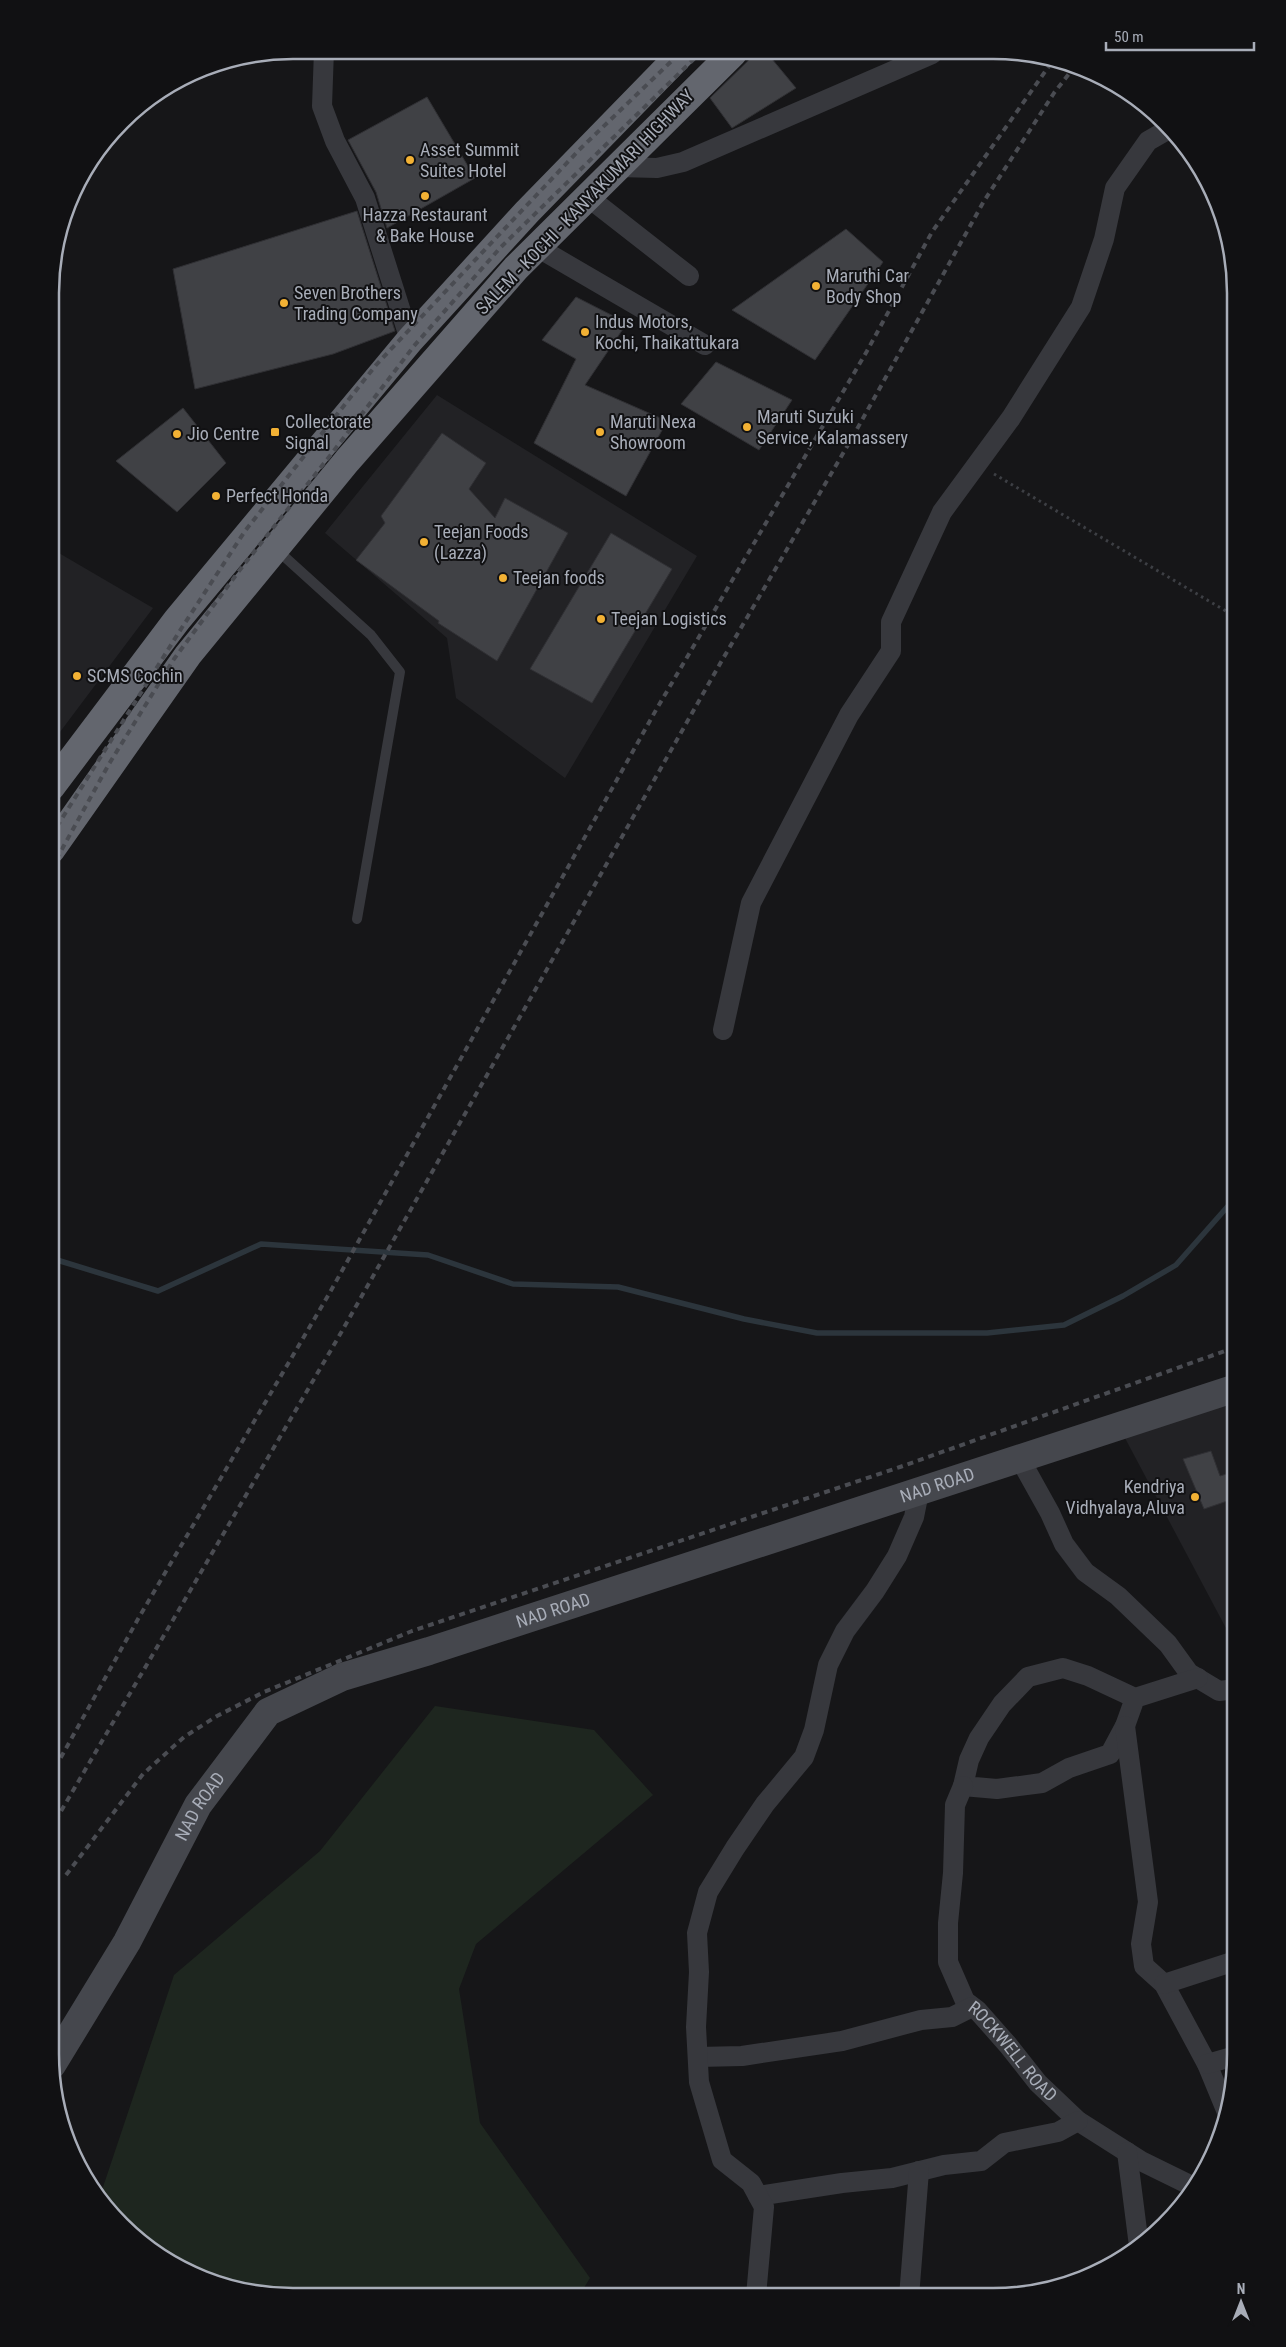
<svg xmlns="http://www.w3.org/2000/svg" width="1286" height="2347" font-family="'Roboto Condensed',sans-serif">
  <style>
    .built { fill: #222225 }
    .green { fill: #1e261f }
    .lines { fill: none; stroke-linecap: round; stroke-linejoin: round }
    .stream { stroke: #2c353c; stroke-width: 5.5 }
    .building { fill: #404145; stroke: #303034 }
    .path { stroke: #3d3f44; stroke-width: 3; stroke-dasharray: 2.5 4; stroke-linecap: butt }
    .lane { stroke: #37383d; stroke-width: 10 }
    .street { stroke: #37383d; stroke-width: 20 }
    .secondary { stroke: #45474d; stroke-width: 28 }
    .highway { stroke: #63666e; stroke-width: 28 }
    .rail { stroke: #4a4c52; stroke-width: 4; stroke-dasharray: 6 5; stroke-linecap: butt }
    .poi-dot { fill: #f2b134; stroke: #111113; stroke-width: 2 }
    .labels { text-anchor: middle; stroke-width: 4; stroke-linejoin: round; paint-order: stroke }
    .poi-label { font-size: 18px; fill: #a8adb8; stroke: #111113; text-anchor: start }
    .street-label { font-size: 18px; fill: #a8adb8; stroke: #111113 }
    .rim { fill: none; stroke: #a8adb8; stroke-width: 2.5 }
  </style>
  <rect width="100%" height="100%" fill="#161618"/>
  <g class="built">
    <polygon points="437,395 697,556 565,778 456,698 447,638 325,533"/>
    <polygon points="52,549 153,608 51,744"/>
    <polygon points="1236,1401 1236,1647 1125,1438"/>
  </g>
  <polygon class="green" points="435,1706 594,1730 653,1795 476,1944 459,1989 480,2123 590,2278 579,2296 261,2295 199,2278 133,2237 99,2199 174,1975 320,1851"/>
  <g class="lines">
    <polyline class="stream" points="51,1255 57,1260 158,1291 261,1244 428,1255 513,1284 618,1287 744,1319 817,1333 987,1333 1064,1325 1123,1296 1176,1265 1236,1197"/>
  </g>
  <g class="building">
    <polygon points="756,53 767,53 796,88 732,128 710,98"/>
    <polygon points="427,97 475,178 387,228 376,192 348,140"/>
    <polygon points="357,211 395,331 333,354 195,389 173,269"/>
    <polygon points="846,229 883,262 815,360 732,310"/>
    <polygon points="576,297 627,323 585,385 667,421 626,496 534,443 576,359 542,340"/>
    <polygon points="716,362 792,400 759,450 681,404"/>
    <polygon points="183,408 226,463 177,512 116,461"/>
    <polygon points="442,433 486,463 469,489 495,518 505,498 568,533 497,661 438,623 439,621 356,560 385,523 381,516"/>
    <polygon points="611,533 672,569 592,703 530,669"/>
    <polygon points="1211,1451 1220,1476 1236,1471 1236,1498 1204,1509 1183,1459"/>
  </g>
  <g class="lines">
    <polyline class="path" points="994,474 1236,617"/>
    <polyline class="lane" points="276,549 371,635 400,672 357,919"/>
    <g class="street">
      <polyline points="324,50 322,106 335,141 365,198 410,340"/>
      <polyline points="618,167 657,168 683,162 932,54"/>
      <polyline points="588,197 689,276"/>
      <polyline points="537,247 705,345"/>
      <polyline points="723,1030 751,903 849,715 891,651 891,622 942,512 1011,418 1081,307 1104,239 1115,188 1148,141 1169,129"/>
      <polyline points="1020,1459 1050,1513 1064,1544 1085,1572 1118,1596 1168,1644 1189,1673 1219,1691 1236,1689"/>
      <polyline points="1135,1698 1088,1676 1063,1668 1028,1677 1002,1704 979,1738 969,1760 963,1786 997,1789 1042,1783 1069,1768 1110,1754 1125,1726 1135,1698 1198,1678"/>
      <polyline points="1125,1726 1148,1902 1141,1944 1144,1966 1164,1984 1207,2064 1226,2110"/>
      <path id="s1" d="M963,1786l-8,19 -2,68 -5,50v39l17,39 12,9 31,35 30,38 40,38 63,40 53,26"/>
      <polyline points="1164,1984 1235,1961"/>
      <polyline points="698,2057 742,2056 842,2041 921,2020 952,2017 972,2007"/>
      <polyline points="1207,2064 1235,2056"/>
      <polyline points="1127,2152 1139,2246"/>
      <polyline points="758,2196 842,2183 892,2178 944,2165 981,2161 1004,2143 1058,2132 1078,2121"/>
      <polyline points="756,2296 764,2207 751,2183 722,2160 699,2082 696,2027 699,1972 697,1933 708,1892 735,1848 765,1804 804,1757 814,1730 828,1665 845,1631 875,1591 897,1556 914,1517 919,1492"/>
      <polyline points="909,2297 919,2171"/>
    </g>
    <path class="secondary" id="s2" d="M52,2065l75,-123 71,-137 70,-93 74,-35 87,-26 807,-263"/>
    <g class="highway">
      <polyline points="51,787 177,620 410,340 527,212 683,52"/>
      <polyline points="51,850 188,655 347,461 516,268 733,53"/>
    </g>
    <g class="rail">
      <polyline points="51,836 181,629 245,531 376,365 580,149 681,52"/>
      <polyline points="51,869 109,764 174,659 239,571 329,457 414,346 500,248 700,53"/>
      <polyline points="50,1777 138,1619 329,1294 656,710 867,351 932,232 1054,59"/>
      <polyline points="50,1830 338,1338 721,662 852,438 984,201 1054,93 1075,66"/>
      <polyline points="66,1875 143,1774 184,1737 217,1716 264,1692 412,1631 900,1467 1236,1347"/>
    </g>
  </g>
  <g class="poi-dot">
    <circle cx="410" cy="160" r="5"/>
    <circle cx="425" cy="196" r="5"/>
    <circle cx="816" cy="286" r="5"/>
    <circle cx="284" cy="303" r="5"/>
    <circle cx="585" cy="332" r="5"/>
    <circle cx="747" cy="427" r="5"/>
    <rect x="270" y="427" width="10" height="10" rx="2.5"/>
    <circle cx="600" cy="432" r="5"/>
    <circle cx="177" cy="434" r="5"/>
    <circle cx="216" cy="496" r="5"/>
    <circle cx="424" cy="542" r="5"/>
    <circle cx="503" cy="578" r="5"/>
    <circle cx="601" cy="619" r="5"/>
    <circle cx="77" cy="676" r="5"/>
    <circle cx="1195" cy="1497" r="5"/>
  </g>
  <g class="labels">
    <g class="poi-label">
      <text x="420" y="156">Asset Summit<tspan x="420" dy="21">Suites Hotel</tspan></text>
      <text x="425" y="221" text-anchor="middle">Hazza Restaurant<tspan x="425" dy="21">&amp; Bake House</tspan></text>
      <text x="826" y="282">Maruthi Car<tspan x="826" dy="21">Body Shop</tspan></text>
      <text x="294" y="299">Seven Brothers<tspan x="294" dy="21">Trading Company</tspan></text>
      <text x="595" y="328">Indus Motors,<tspan x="595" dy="21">Kochi, Thaikattukara</tspan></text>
      <text x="757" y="423">Maruti Suzuki<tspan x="757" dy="21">Service, Kalamassery</tspan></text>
      <text x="285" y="428">Collectorate<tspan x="285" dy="21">Signal</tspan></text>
      <text x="610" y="428">Maruti Nexa<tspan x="610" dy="21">Showroom</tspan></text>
      <text x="187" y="440">Jio Centre</text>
      <text x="226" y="502">Perfect Honda</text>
      <text x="434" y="538">Teejan Foods<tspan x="434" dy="21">(Lazza)</tspan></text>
      <text x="513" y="584">Teejan foods</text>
      <text x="611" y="625">Teejan Logistics</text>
      <text x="87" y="682">SCMS Cochin</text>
      <text x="1185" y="1493" text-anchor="end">Kendriya<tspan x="1185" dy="21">Vidhyalaya,Aluva</tspan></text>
    </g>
    <g class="street-label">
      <text transform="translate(585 202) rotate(-46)" y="6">SALEM - KOCHI - KANYAKUMARI HIGHWAY</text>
      <text dy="6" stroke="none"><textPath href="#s2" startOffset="1122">NAD ROAD</textPath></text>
      <text dy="6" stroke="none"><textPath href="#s2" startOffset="718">NAD ROAD</textPath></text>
      <text dy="6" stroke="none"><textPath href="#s2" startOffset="298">NAD ROAD</textPath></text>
      <text dy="6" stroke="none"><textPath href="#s1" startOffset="290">ROCKWELL ROAD</textPath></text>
    </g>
  </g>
  <path d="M0 0H1286V2347H0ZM293 59H993A234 234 0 0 1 1227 293V2054A234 234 0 0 1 993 2288H293A234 234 0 0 1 59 2054V293A234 234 0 0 1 293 59Z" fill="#111113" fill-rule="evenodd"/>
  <path class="rim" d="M293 59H993A234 234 0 0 1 1227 293V2054A234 234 0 0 1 993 2288H293A234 234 0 0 1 59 2054V293A234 234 0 0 1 293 59Z"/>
  <g transform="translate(1241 2302)" stroke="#111113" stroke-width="4" paint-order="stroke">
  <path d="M0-4L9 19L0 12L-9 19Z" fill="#a8adb8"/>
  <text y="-8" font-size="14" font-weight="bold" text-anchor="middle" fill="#a8adb8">N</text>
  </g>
  <path d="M1106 42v8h148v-8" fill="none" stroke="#a8adb8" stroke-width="2.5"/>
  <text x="1114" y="42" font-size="15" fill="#a8adb8" stroke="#111113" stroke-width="4" paint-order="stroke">50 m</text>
</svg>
